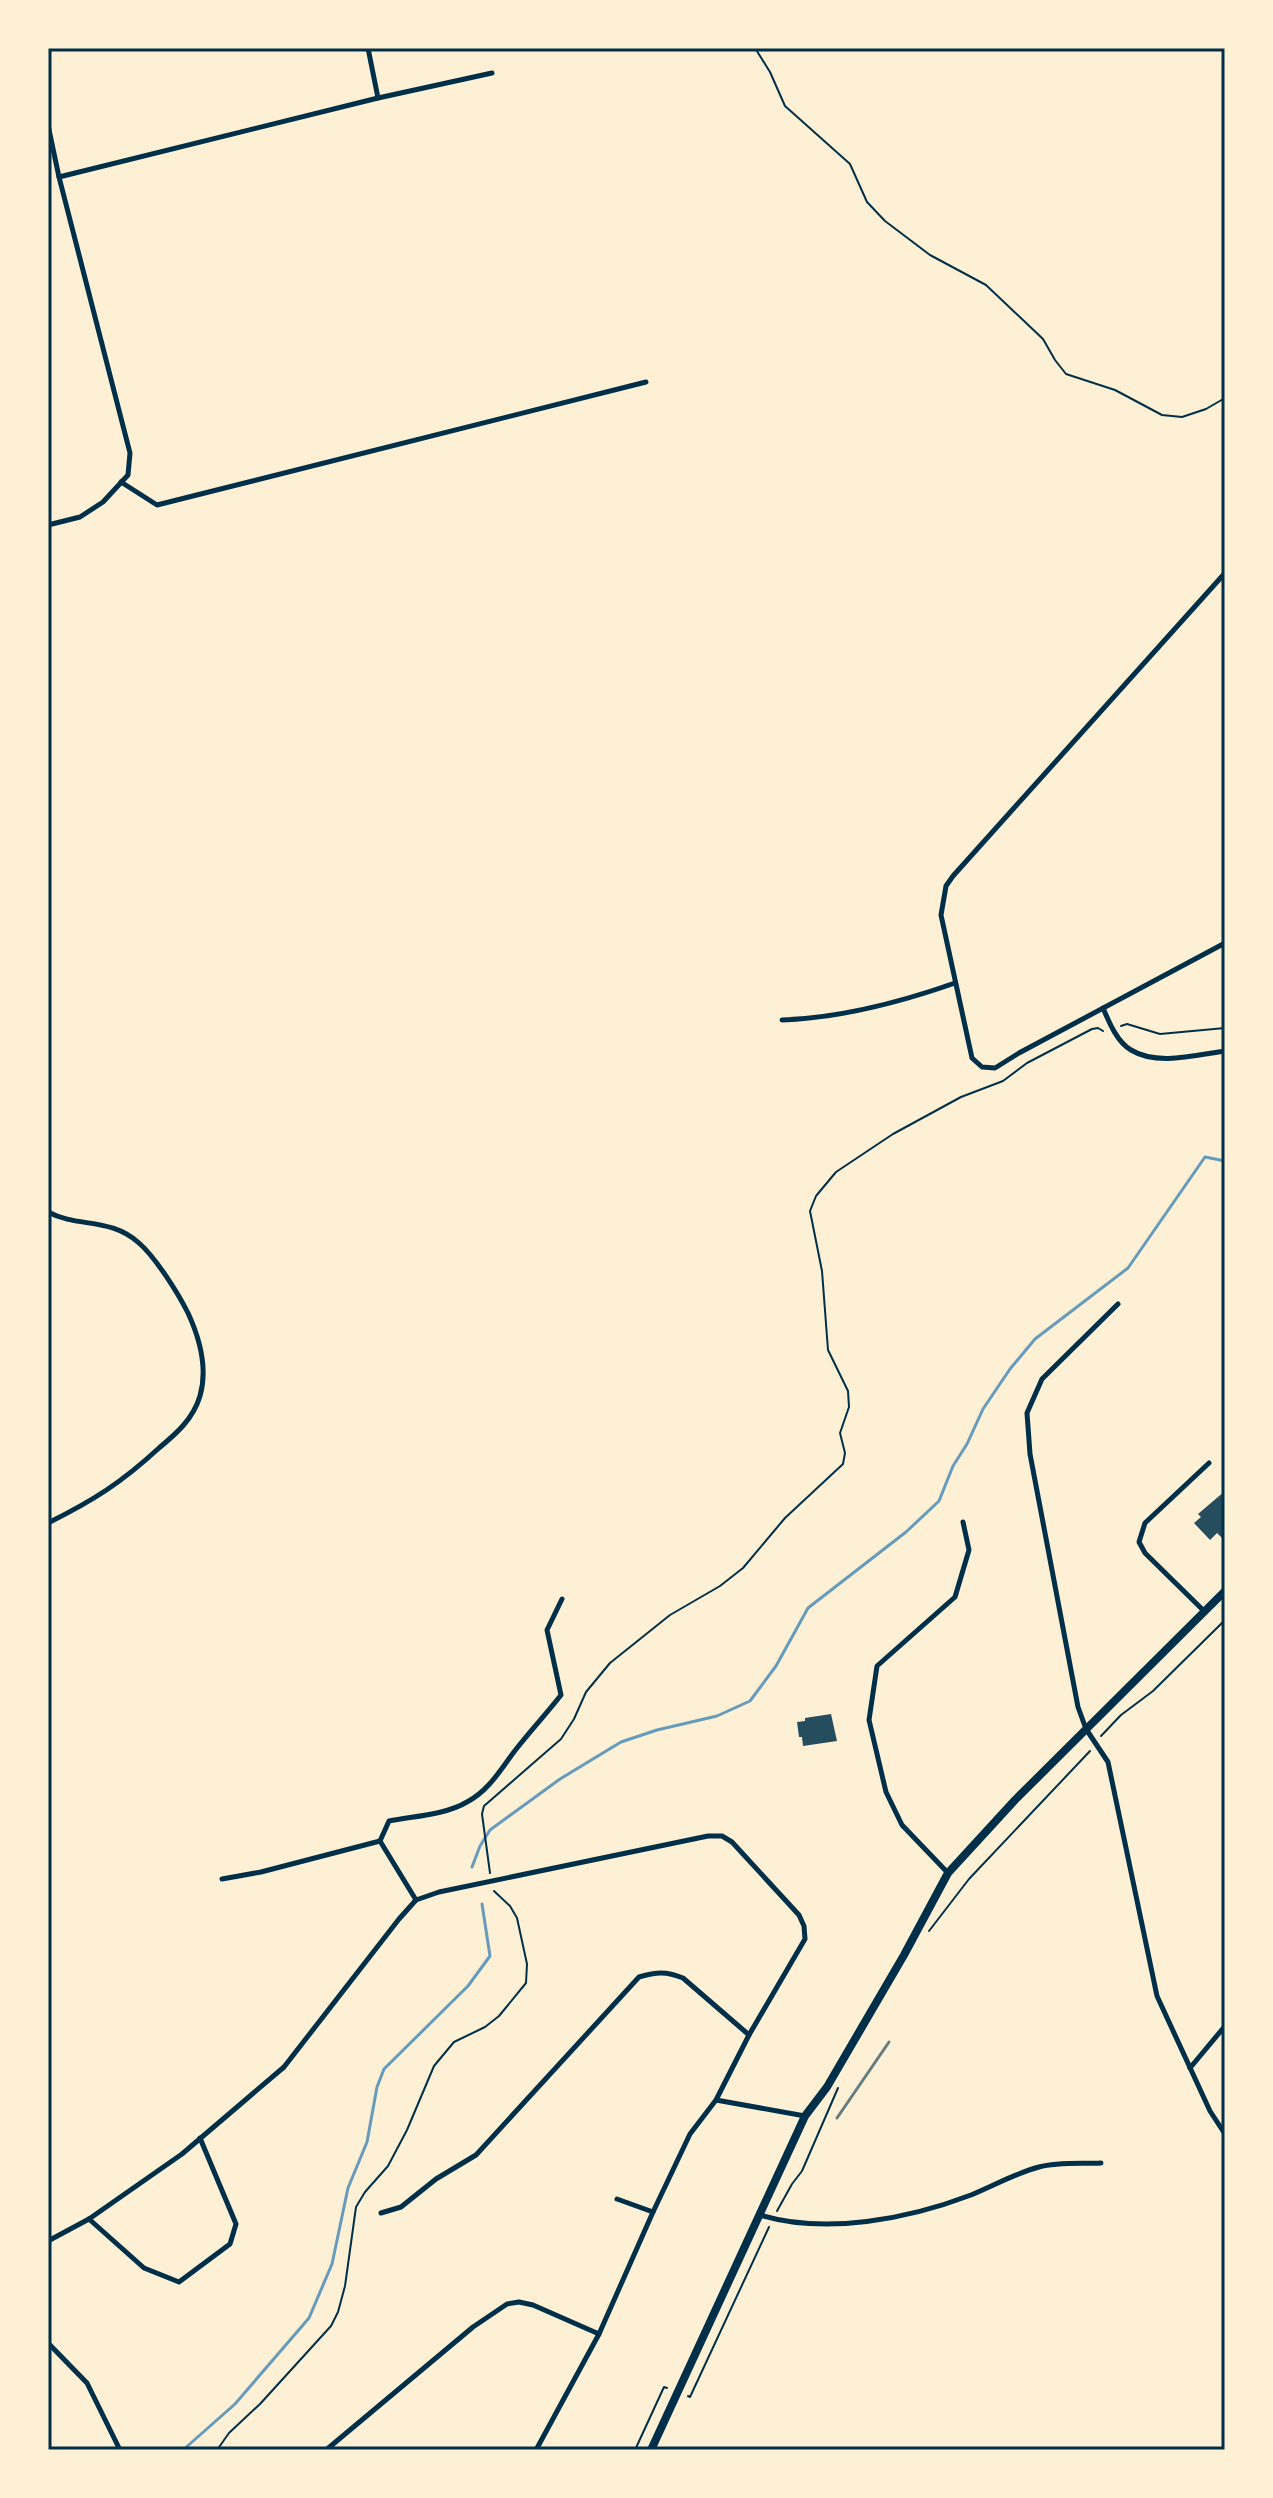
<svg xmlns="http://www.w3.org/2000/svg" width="1273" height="2498" font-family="'Fira Sans',sans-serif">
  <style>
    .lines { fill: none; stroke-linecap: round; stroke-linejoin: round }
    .stream { stroke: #669bbc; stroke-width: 3 }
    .building { fill: #264d5e }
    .path { stroke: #003049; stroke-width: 2 }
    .minor { stroke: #003049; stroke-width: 5 }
    .primary { stroke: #003049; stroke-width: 8 }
    .rail { stroke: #657d81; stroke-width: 3 }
    .neatline { fill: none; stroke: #003049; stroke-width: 3 }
  </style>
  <rect width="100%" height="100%" fill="#fdf0d5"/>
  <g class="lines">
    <g class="stream">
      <polyline points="472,1867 480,1846 490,1830 560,1779 621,1742 657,1730 717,1716 750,1701 776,1666 808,1608 906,1532 939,1501 953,1466 967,1444 983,1409 1010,1369 1035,1339 1128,1268 1205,1157 1225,1161"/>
      <polyline points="183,2450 235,2404 309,2318 332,2264 348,2188 367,2142 377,2087 384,2069 468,1986 490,1956 482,1904"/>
    </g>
  </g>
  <g class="building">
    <polygon points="1225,1491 1225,1541 1217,1533 1210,1540 1194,1523 1201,1517 1198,1514"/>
    <polygon points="831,1714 837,1741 803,1746 802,1737 799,1737 797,1722 805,1721 805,1718"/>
  </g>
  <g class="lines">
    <g class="path">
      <polyline points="755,48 770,72 785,106 850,164 867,202 885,221 930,255 986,285 1043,339 1055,360 1066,374 1115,390 1162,415 1182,417 1206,409 1225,398"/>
      <polyline points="1121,1026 1127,1024 1160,1034 1225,1028"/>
      <polyline points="1101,1736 1121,1715 1153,1691 1225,1620"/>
      <polyline points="490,1873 482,1814 484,1806 561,1739 574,1719 586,1692 610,1663 670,1615 720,1586 743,1568 785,1518 843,1464 845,1453 840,1433 849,1407 848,1391 828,1350 822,1271 810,1211 816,1196 836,1172 893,1134 961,1097 1003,1081 1027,1063 1092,1029 1098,1028 1103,1031"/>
      <polyline points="929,1931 969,1879 1090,1751"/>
      <polyline points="777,2211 792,2184 802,2171 838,2088"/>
      <polyline points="688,2396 690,2397 769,2227"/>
      <polyline points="217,2450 229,2433 260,2404 331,2326 338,2312 345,2286 356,2207 365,2192 388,2166 407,2130 434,2066 454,2042 485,2027 499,2016 526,1983 527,1964 517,1918 510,1906 494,1891"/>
      <polyline points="635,2450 664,2387 667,2388"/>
    </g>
    <g class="minor">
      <polyline points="368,48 378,98"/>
      <polyline points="48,125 59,177 130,453 128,475 103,502 80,517 48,525"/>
      <polyline points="59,177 378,98 492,73"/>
      <polyline points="121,482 157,505 646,382"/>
      <polyline points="1225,573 953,876 946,886 941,915 972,1058 982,1067 995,1068 1019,1053 1225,943"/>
      <path d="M1103,1008c6,14 14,34 28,42 26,16 65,5 94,1"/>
      <path d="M782,1020c56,-2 119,-18 173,-37"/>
      <path d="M48,1212c30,16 62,5 91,31 17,15 39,50 49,70 12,26 20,55 12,83 -7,23 -23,37 -41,52 -38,35 -65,52 -111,75"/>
      <polyline points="1118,1304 1042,1379 1027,1413 1030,1454 1078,1707 1086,1729 1108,1762 1157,1996 1210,2111 1225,2134"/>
      <polyline points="1204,1611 1145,1553 1139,1542 1145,1523 1209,1463"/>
      <polyline points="948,1873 902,1825 886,1792 869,1720 877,1666 955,1597 969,1550 963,1522"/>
      <polyline points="222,1879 261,1872 380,1841"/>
      <path d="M416,1900l-36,-59 9,-20c25,-5 56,-6 78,-19 23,-12 35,-35 50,-54 15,-19 30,-35 44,-53l-14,-65 15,-31"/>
      <polyline points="1190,2068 1225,2026"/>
      <polyline points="716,2100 805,2116"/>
      <polyline points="617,2199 653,2212"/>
      <path d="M381,2213l20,-6 35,-28 40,-24 163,-178c17,-5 27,-6 44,1l66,57"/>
      <path d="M760,2215c66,20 148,4 211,-20 22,-9 45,-22 68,-28 19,-5 42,-3 62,-4"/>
      <polyline points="89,2219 144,2268 179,2282 230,2244 236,2224 200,2138"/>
      <polyline points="48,2241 89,2219 182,2154 284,2067 399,1919 416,1900 439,1892 708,1836 722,1836 732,1842 799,1915 804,1926 805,1939 749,2035 716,2100 690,2134 653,2212 599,2334 536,2450"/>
      <polyline points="48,2343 87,2383 120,2450"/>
      <polyline points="326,2450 473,2327 507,2304 519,2302 533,2305 599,2334"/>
    </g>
    <polyline class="primary" points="651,2450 805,2116 827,2087 904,1955 948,1873 1015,1800 1225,1591"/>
    <polyline class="rail" points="837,2118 889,2042"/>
  </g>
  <rect width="1273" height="2498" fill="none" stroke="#fdf0d5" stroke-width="100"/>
  <rect x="50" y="50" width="1173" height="2398" class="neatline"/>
</svg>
